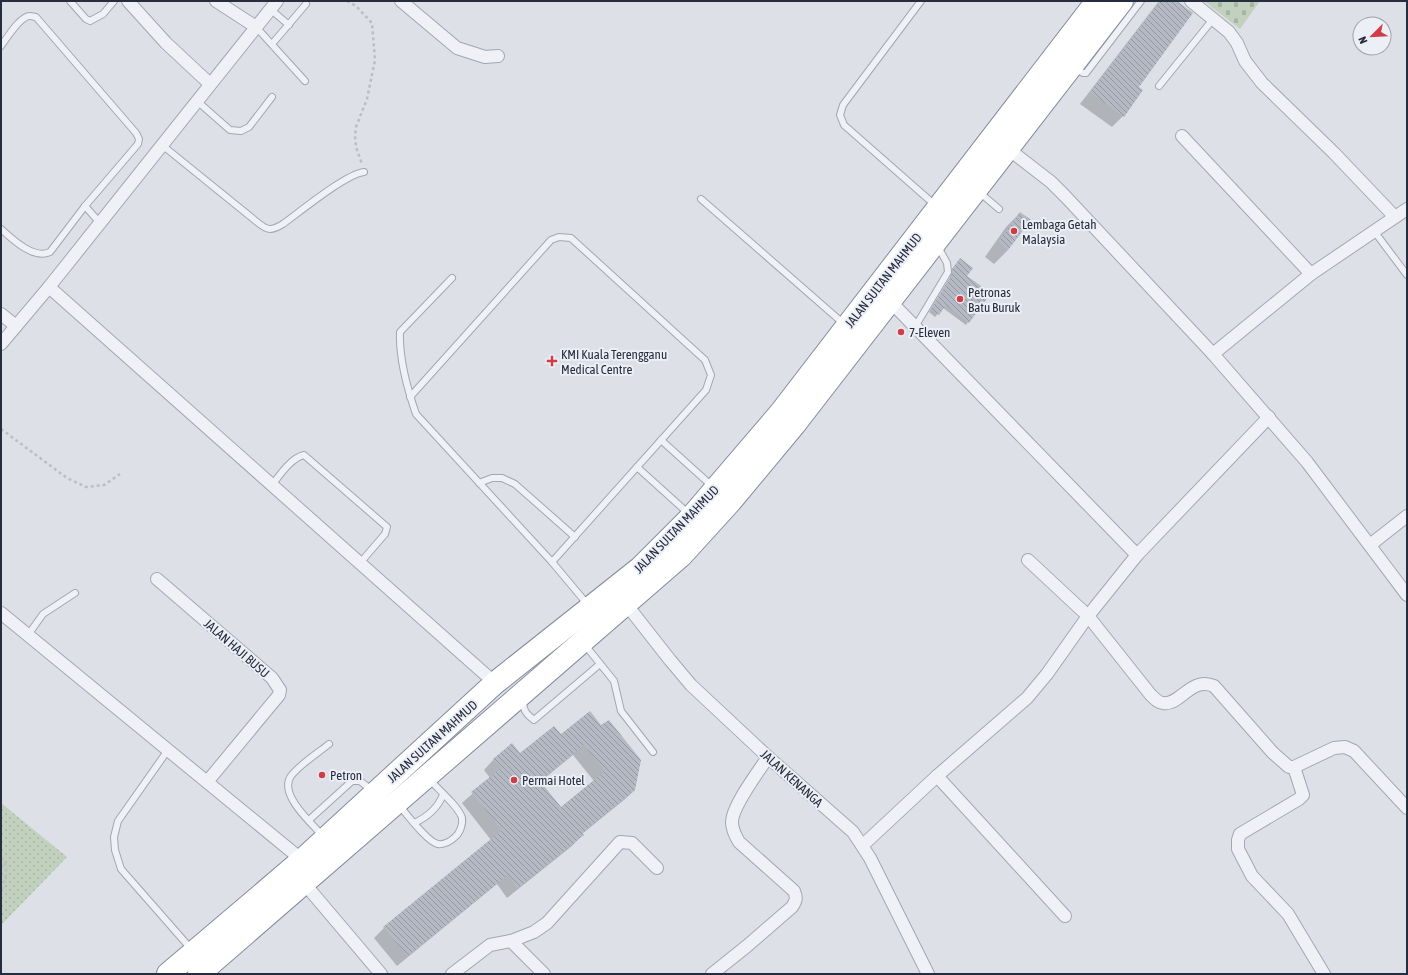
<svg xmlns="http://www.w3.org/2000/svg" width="1408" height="975" font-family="'Asap Condensed',sans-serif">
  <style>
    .cemetery { fill: url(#cemetery-stones) }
    .park { fill: url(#park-dots) }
    .shadow { fill: #0003; fill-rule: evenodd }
    .building { fill: url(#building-back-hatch); fill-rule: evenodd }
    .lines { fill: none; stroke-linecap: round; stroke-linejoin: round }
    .lane-casing { stroke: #a2a7b1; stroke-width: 8 }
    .street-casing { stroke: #a2a7b1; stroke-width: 14 }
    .highway-casing { stroke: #848c9e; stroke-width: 24 }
    .path { stroke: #bbbec6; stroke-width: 2.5; stroke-dasharray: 3 3; stroke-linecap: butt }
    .lane { stroke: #f0f1f6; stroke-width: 6 }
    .street { stroke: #f0f1f6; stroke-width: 12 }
    .highway { stroke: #fff; stroke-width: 22 }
    .poi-dot { fill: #d13d47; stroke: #eceff5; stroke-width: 1.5 }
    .labels { text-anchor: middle; stroke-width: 4; stroke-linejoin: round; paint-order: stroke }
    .poi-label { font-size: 13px; fill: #262d3e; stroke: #eceff5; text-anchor: start }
    .street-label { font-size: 13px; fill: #262d3e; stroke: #eceff5 }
  </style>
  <defs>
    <pattern id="cemetery-stones" width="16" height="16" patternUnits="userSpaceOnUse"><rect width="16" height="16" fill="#c1d1be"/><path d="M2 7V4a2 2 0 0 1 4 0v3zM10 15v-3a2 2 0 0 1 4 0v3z" fill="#a6b4a4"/></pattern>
    <pattern id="park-dots" width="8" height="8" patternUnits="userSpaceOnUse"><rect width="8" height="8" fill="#c1d1be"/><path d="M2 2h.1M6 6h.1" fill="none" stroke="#a6b4a4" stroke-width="1.8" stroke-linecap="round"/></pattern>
    <pattern id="building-back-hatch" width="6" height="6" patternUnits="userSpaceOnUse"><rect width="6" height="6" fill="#b4b9c4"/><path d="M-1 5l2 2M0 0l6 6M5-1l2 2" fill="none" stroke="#9297a1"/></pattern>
  </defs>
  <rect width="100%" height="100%" fill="#dde0e7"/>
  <polygon class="cemetery" points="1204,1 1260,1 1240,29"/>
  <polygon class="park" points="1,803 67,857 1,925"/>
  <g class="shadow">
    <polygon points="1159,1 1176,1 1138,87 1123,116 1112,127 1080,104"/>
    <polygon points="1020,213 1008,250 994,264 985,257 1006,227"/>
    <polygon points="958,262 966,276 968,322 966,325 943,308 935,317 929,312 950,278 950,272"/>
    <path d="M589,712l46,78 -11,10 -42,34v1l-10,11 -65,52 -10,-14 -100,82 -23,-28 10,-10 107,-88 -29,-37 28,-25 -6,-8 10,-11 26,-5 40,-18zM573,755l21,26 -33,27 -21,-26z"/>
  </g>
  <g class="building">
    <polygon points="1160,1 1177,1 1193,13 1139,87 1143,90 1124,117 1090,92"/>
    <polygon points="1020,212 1031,220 1008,250 998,242"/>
    <polygon points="960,258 973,268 967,276 991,293 969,323 946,305 939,315 931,309 952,274 952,269"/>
    <path d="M590,711l11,14 8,-5 32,40 -6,30 -53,43 2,2 -66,53 -10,-13 -100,81 -25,-29 119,-97 -31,-38 30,-24 -8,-9 19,-16 8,10 34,-27 7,8zM584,745l21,26 -44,36 -21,-26z"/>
  </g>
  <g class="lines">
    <g class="lane-casing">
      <g id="lane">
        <polyline points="70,1 86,19 90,21 103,14 114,1"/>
        <polyline points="921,1 843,105 840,115 844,125 935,205"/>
        <polyline points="270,9 289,25"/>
        <polyline points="256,27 305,81"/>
        <polyline points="272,44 306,4"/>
        <path d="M1,46c6,-8 19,-30 29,-30 2,0 4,1 6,1l100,116 3,6 -1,5 -53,62 -35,46c-16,8 -38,-13 -49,-23"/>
        <polyline points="1075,68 1083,73 1086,73 1141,1"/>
        <polyline points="1159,86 1214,18"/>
        <polyline points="197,101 230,130 241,131 249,127 272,97"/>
        <path d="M162,145l95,77c11,9 14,9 26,2 18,-13 63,-50 81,-52"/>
        <polyline points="979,192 999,209"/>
        <polyline points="701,199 844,324"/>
        <polyline points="85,206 100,223"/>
        <polyline points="1374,231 1407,275"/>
        <path d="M452,278l-52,54c-1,25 8,59 16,82l136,148 36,43"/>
        <polyline points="915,327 948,272 947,263 937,245"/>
        <polyline points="410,397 551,240 559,237 571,238 705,360 711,375 706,390 552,562"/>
        <polyline points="661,440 712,486"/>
        <polyline points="637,467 689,514"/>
        <polyline points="479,483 492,478 502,478 515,484 575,537"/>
        <path d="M272,485c8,-10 19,-27 32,-30l83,72 -2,7 -25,29"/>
        <polyline points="28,635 43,614 75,593"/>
        <polyline points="585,645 614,681 621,711 653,752"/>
        <path d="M523,700c0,10 3,14 11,20l66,-56"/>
        <polyline points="168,750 118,821 114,837 115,850 121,869 192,950"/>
        <path d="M398,804c8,9 29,38 40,40 6,1 13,-3 17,-7 5,-4 8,-13 7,-19 -3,-11 -24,-29 -32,-38"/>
        <polyline points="309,820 352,781 360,781 373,791"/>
        <path d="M414,823c14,-6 23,-14 29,-28"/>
        <path d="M323,836c-11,-12 -45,-42 -32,-60 8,-11 27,-23 38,-32"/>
      </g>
    </g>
    <g class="street-casing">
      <g id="street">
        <polyline points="128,1 166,43 210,84"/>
        <polyline points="216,1 256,27"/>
        <polyline points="401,1 457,48 485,57 498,56"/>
        <polyline points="1191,1 1229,32 1237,43 1245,61 1262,83 1334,153 1395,217"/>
        <polyline points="1182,136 1311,274"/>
        <polyline points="1007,148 1051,182 1065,196 1213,354 1307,462 1407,595"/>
        <polyline points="49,287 495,683"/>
        <polyline points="890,301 1137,555"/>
        <polyline points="1,314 16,326"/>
        <polyline points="1,344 49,287 277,1"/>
        <polyline points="1213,354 1311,274 1407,209"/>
        <polyline points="1370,545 1407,516"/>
        <path d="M1028,560l60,56 62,78c4,4 8,9 13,9 17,3 28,-27 51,-17l59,67 16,14h5l40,-19 11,-1 9,4 53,57"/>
        <polyline points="157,579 272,678 280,690 279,695 207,782"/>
        <polyline points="626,604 670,660 691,685 768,757 853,832 870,858 928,974"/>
        <polyline points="1,613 302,860"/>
        <polyline points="1294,767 1303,795 1299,799 1240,834 1238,840 1238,849 1252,876 1288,914 1324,974"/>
        <polyline points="937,776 1065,916"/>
        <polyline points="863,845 937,776 1027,698 1047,674 1088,616 1137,555 1269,417"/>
        <polyline points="304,883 381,974"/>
        <polyline points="511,941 544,974"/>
        <polyline points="452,974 490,945 511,941 534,932 547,923 620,842 632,843 657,868"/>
        <path d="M712,974l35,-28 45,-39c4,-6 5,-9 2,-16l-55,-49c-3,-5 -7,-13 -7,-20 0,-16 27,-51 36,-65"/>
      </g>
    </g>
    <g class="highway-casing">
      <g id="highway">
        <polyline points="168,974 302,860 495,683 640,568 692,516 781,412 1097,1"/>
        <polyline points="199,974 681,556 731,501 795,424 1122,1"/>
      </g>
    </g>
    <g class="path">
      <polyline points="347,1 356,6 372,23 375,60 367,99 356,127 355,136 356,147 362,164"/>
      <polyline points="1,429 67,478 86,487 104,485 120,474"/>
      <path d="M1,858c9,8 4,24 0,33"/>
    </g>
    <use href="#lane" class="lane"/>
    <use href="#street" class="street"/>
    <use href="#highway" class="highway"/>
  </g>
  <g class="poi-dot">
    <circle cx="1014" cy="231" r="4"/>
    <circle cx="960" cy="299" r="4"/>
    <circle cx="901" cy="332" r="4"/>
    <path d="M550 355h4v4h4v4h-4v4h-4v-4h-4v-4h4z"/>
    <circle cx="322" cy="775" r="4"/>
    <circle cx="514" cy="780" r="4"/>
  </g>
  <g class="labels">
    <g class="poi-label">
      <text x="1022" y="229">Lembaga Getah<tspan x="1022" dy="15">Malaysia</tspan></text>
      <text x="968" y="297">Petronas<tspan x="968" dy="15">Batu Buruk</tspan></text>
      <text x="909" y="337">7-Eleven</text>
      <text x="561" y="359">KMI Kuala Terengganu<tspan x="561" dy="15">Medical Centre</tspan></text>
      <text x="330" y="780">Petron</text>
      <text x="522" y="785">Permai Hotel</text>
    </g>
    <g class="street-label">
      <text transform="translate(883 280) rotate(-52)" y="5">JALAN SULTAN MAHMUD</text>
      <text transform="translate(676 529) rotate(-46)" y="5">JALAN SULTAN MAHMUD</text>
      <text transform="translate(237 648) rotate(41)" y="5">JALAN HAJI BUSU</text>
      <text transform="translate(432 741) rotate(-42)" y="5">JALAN SULTAN MAHMUD</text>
      <text transform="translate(792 778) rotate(42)" y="5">JALAN KENANGA</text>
    </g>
  </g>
  <rect width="1408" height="975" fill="none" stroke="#262d3e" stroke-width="4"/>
  <g transform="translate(1372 36) rotate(246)"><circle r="19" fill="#eceff5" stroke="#9da1ac"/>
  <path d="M0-3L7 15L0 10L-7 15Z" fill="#d13d47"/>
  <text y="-6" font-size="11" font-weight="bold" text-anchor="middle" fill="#262d3e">N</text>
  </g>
</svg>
